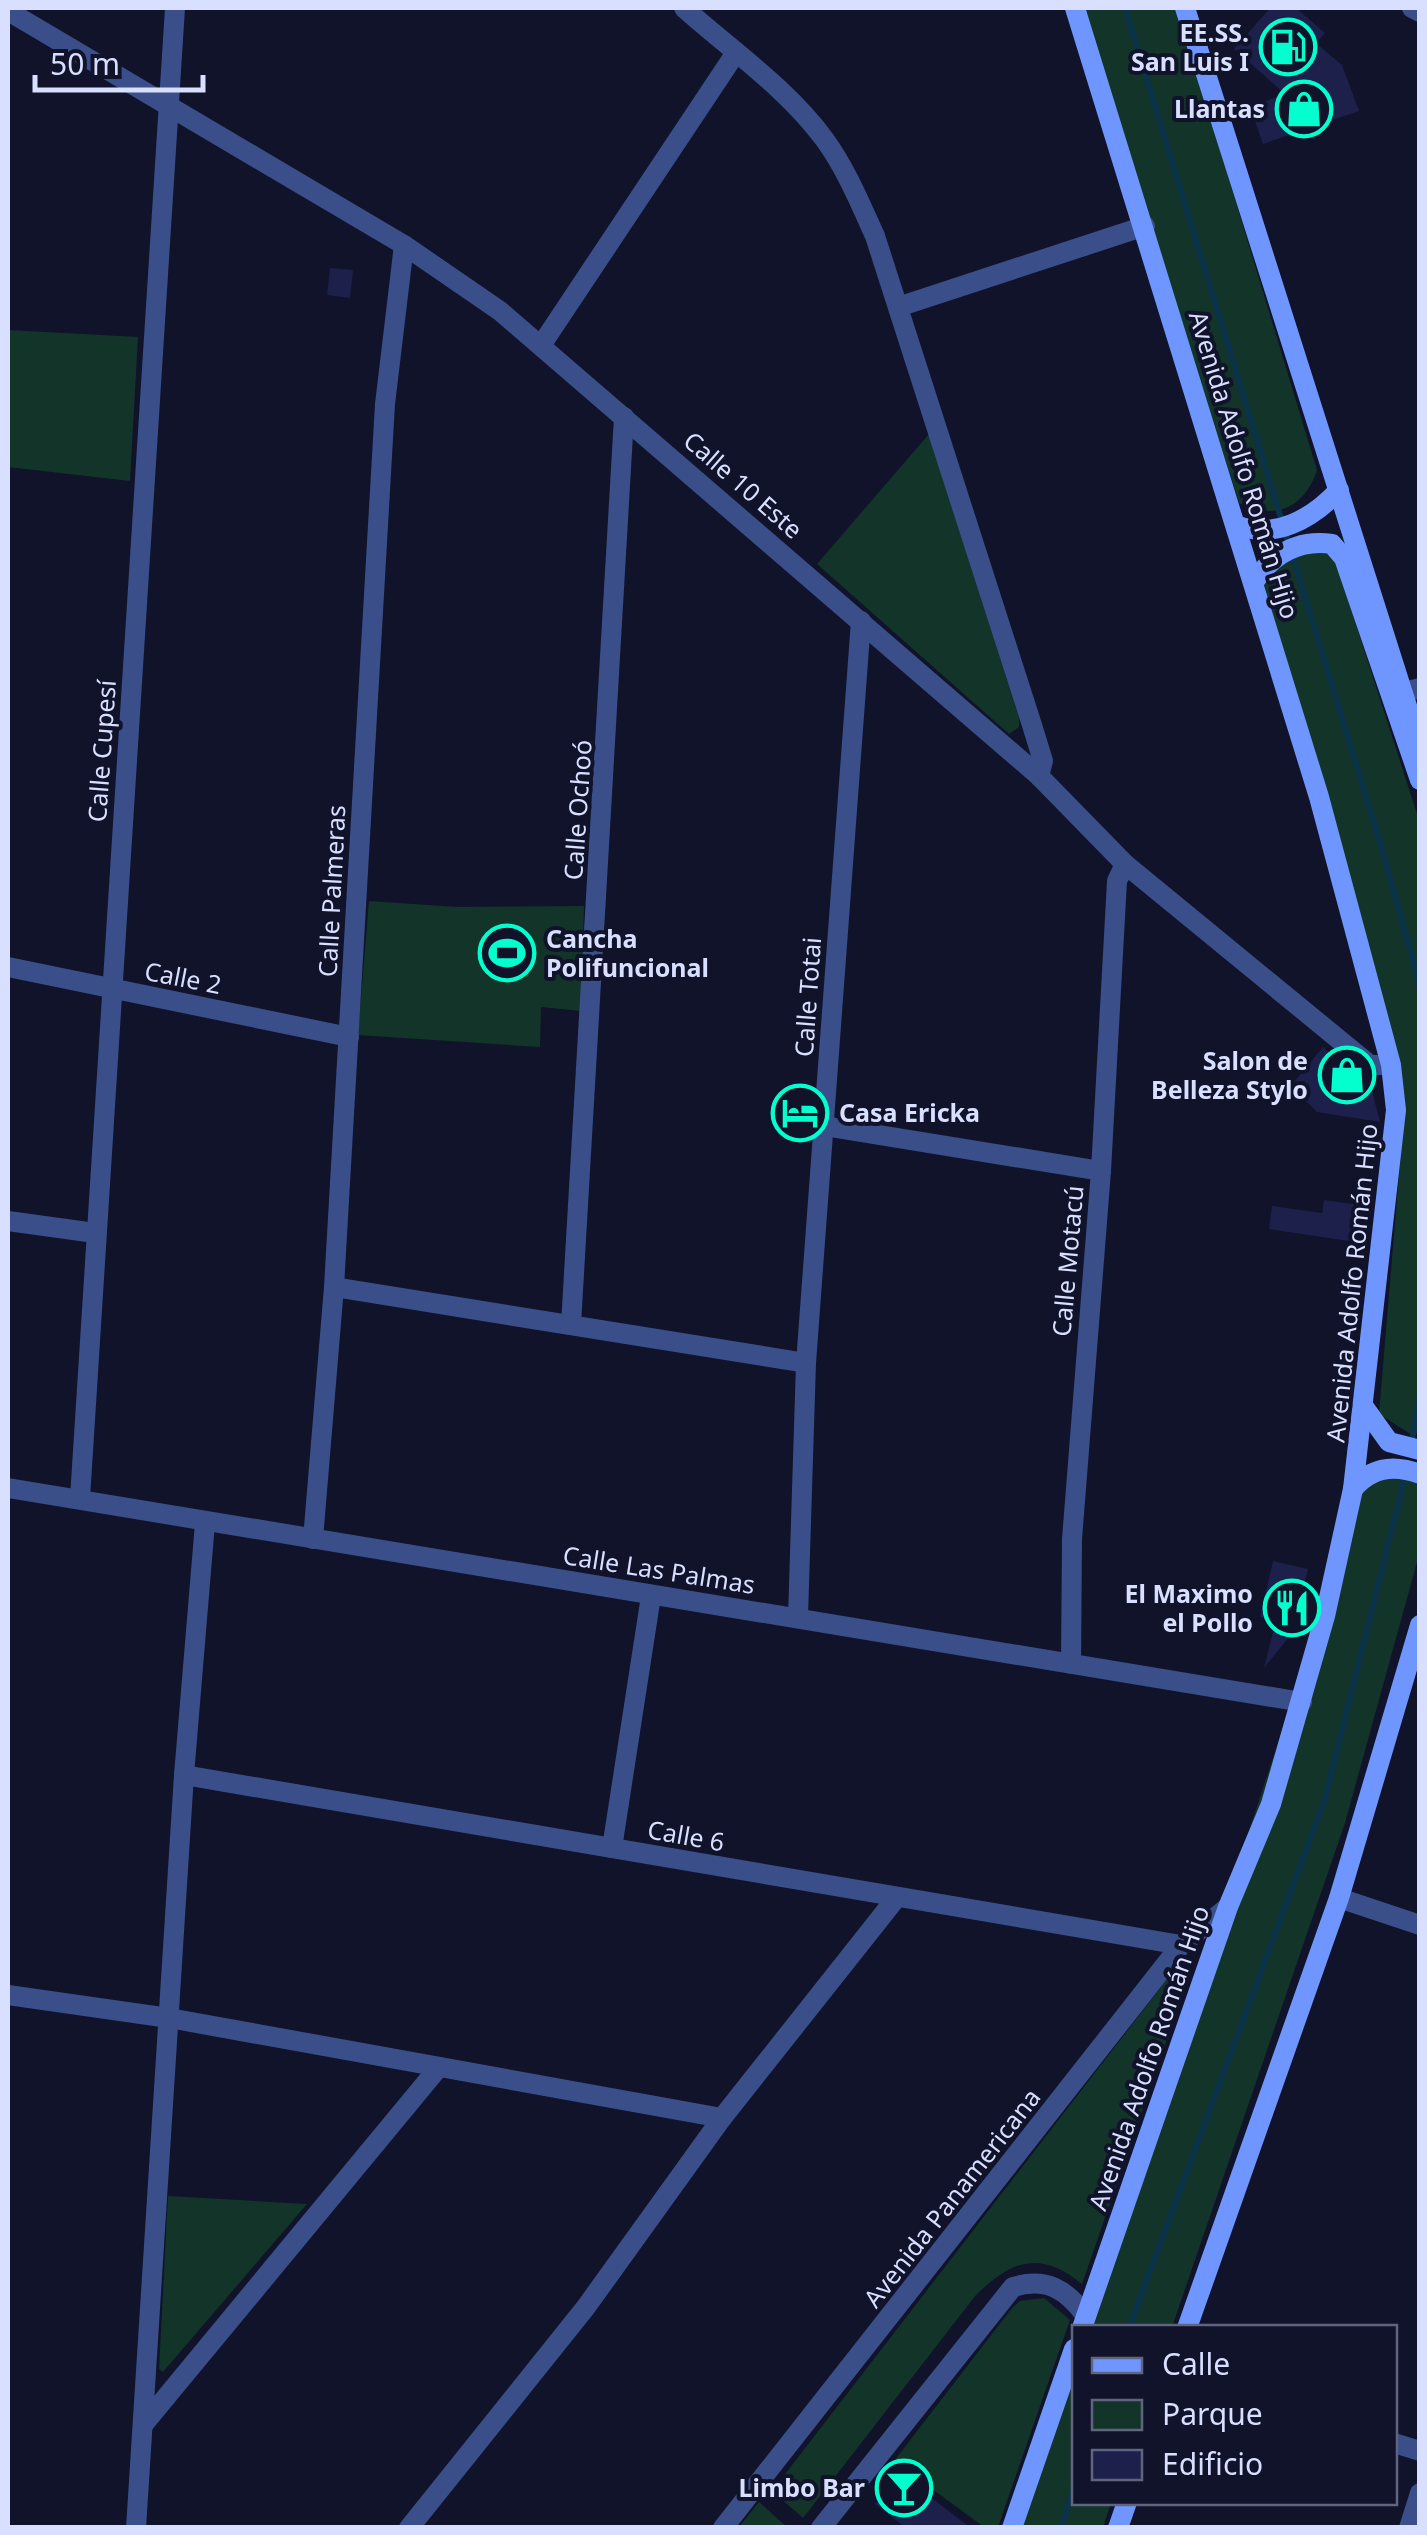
<svg xmlns="http://www.w3.org/2000/svg" width="1427" height="2535" font-family="'Noto Sans',sans-serif">
  <style>
    .green { fill: #133429 }
    .lines { fill: none; stroke-linecap: round; stroke-linejoin: round }
    .stream { stroke: #0a3349; stroke-width: 6 }
    .building { fill: #1c204b }
    .minor { stroke: #3a4e89; stroke-width: 20 }
    .tertiary { stroke: #3a4e89; stroke-width: 20 }
    .secondary { stroke: #6f96ff; stroke-width: 20 }
    .labels { text-anchor: middle; stroke-width: 8; stroke-linejoin: round; paint-order: stroke }
    .poi-label { font-size: 25px; font-weight: bold; fill: #d8dfff; stroke: #10132a; text-anchor: end }
    .street-label { font-size: 25px; fill: #d8dfff; stroke: #10132a }
  </style>
  <rect width="100%" height="100%" fill="#10132a"/>
  <g class="green">
    <path d="M1082,8h95l140,462c-12,38 -43,51 -78,33z"/>
    <polygon points="8,330 138,337 130,481 8,467"/>
    <polygon points="929,434 1019,718 1019,727 1009,734 817,564"/>
    <polygon points="1303,549 1328,553 1335,559 1419,820 1419,1433 1409,1433 1379,1414 1401,1151 1263,581"/>
    <polygon points="369,901 457,907 584,906 581,1011 541,1007 540,1047 358,1035"/>
    <polygon points="1381,1474 1414,1477 1419,1484 1419,1555 1345,1823 1172,2327 1085,2328 1364,1482"/>
    <path d="M1185,1956l8,8 -111,320c-42,-34 -70,-24 -106,11l-173,223 -31,-27z"/>
    <polygon points="168,2196 307,2204 163,2372 159,2369"/>
    <polygon points="1044,2298 1070,2320 998,2527 984,2527 894,2461 1012,2308 1020,2301"/>
    <polygon points="1074,2360 1074,2502 1111,2503 1103,2527 1019,2528"/>
    <polygon points="759,2502 787,2527 739,2527"/>
  </g>
  <g class="lines">
    <g class="stream">
      <polyline points="1125,8 1383,852 1420,987"/>
      <polyline points="1411,1445 1420,1397"/>
      <polyline points="1129,2328 1325,1799 1406,1472"/>
      <polyline points="1061,2528 1074,2487"/>
    </g>
  </g>
  <g class="building">
    <polygon points="1270,8 1296,8 1325,33 1316,43 1342,65 1359,111 1263,144 1250,107 1285,94 1234,49"/>
    <polygon points="330,268 353,270 350,298 327,295"/>
    <polygon points="1323,1047 1372,1091 1380,1122 1317,1112 1291,1086"/>
    <polygon points="1324,1200 1360,1205 1355,1242 1269,1229 1272,1206 1322,1213"/>
    <polygon points="1273,1561 1308,1569 1293,1632 1264,1668 1276,1620 1260,1617"/>
    <polygon points="899,2473 971,2528 906,2528 875,2504"/>
  </g>
  <g class="lines">
    <g class="minor">
      <path d="M684,8c47,42 104,81 141,132 21,29 35,63 50,96l157,489 11,36 -4,15"/>
      <polyline points="8,11 404,245 500,311 1039,776 1125,864 1370,1065 1391,1065"/>
      <polyline points="901,306 1145,226"/>
      <polyline points="542,344 735,54"/>
      <polyline points="1404,692 1420,688"/>
      <polyline points="8,967 349,1037"/>
      <polyline points="824,1126 1101,1171"/>
      <polyline points="8,1221 95,1233"/>
      <polyline points="334,1287 806,1363"/>
      <polyline points="571,1325 624,417"/>
      <polyline points="8,1488 1302,1702"/>
      <polyline points="80,1498 175,8"/>
      <polyline points="313,1539 334,1287 385,404 404,245"/>
      <polyline points="798,1617 806,1363 861,621"/>
      <polyline points="1071,1664 1072,1539 1101,1171 1117,881 1125,864"/>
      <polyline points="184,1775 1181,1945"/>
      <polyline points="612,1848 651,1596"/>
      <polyline points="1339,1898 1420,1925"/>
      <polyline points="8,1995 169,2018 722,2118"/>
      <polyline points="143,2425 439,2067"/>
      <polyline points="1394,2443 1420,2451"/>
      <polyline points="136,2528 184,1775 205,1523"/>
      <polyline points="409,2528 586,2307 722,2118 897,1897"/>
      <polyline points="1409,2528 1420,2493"/>
    </g>
    <g class="tertiary">
      <polyline points="1412,8 1420,12"/>
      <polyline points="723,2528 1181,1945 1228,1907"/>
      <path d="M821,2528l192,-241c33,-10 53,2 73,29"/>
    </g>
    <g class="secondary">
      <polyline points="1075,8 1319,797 1391,1065 1396,1110 1353,1489 1325,1616 1271,1804 1228,1907 1082,2328"/>
      <polyline points="1185,8 1420,747"/>
      <path d="M1236,525c39,15 76,-6 103,-35"/>
      <path d="M1254,582c19,-28 44,-43 78,-38l12,14 76,222"/>
      <polyline points="1364,1407 1389,1442 1420,1450"/>
      <path d="M1353,1489c18,-22 41,-25 67,-15"/>
      <polyline points="1187,2328 1339,1898 1420,1625"/>
      <polyline points="1012,2528 1074,2349"/>
      <polyline points="1118,2528 1127,2502"/>
    </g>
  </g>
  <defs>
    <g id="fuel-ring" transform="scale(2.875)"><circle r="9.5" fill="#10132a" stroke="#04ffcf" stroke-width="1.5"/><path d="M-5.5-6h7V0h2V4h1.3V-2.5L3-4.5l.8-.8L6-3V5H2.5V1h-1V6h-7ZM-4.2-4.7v3.2H.2V-4.7Z" fill="#04ffcf"/></g>
    <g id="shop-ring" transform="scale(2.875)"><circle r="9.5" fill="#10132a" stroke="#04ffcf" stroke-width="1.5"/><path d="M-5-2.5h2.3a2.7 3.5 0 0 1 5.4 0H5L5.5 6h-11ZM-1.5-2.5h3a1.5 2.3 0 0 0-3 0Z" fill="#04ffcf"/></g>
    <g id="stadium-ring" transform="scale(2.875)"><circle r="9.5" fill="#10132a" stroke="#04ffcf" stroke-width="1.5"/><path d="M0-5a6.5 5 0 1 0 0 10a6.5 5 0 1 0 0-10ZM-3.5-1.8h7v3.6h-7Z" fill="#04ffcf"/></g>
    <g id="hotel-ring" transform="scale(2.875)"><circle r="9.5" fill="#10132a" stroke="#04ffcf" stroke-width="1.5"/><path d="M-6-4.5h1.5V1H6V5H4.5V3h-9V5H-6ZM-4 0a1.8 1.8 0 1 1 3.6 0ZM.5 0V-2.5h3Q6-2.5 6 0Z" fill="#04ffcf"/></g>
    <g id="restaurant-ring" transform="scale(2.875)"><circle r="9.5" fill="#10132a" stroke="#04ffcf" stroke-width="1.5"/><path d="M-5-6h1v4h1v-4h1v4h1v-4h1v5L-1.5 .5V6h-2V.5L-5-1ZM5-6V6H3V1.5H1.5Q1.5-4 5-6Z" fill="#04ffcf"/></g>
    <g id="bar-ring" transform="scale(2.875)"><circle r="9.5" fill="#10132a" stroke="#04ffcf" stroke-width="1.5"/><path d="M-6-5H6L.8 .8V4.5H3.5V6h-7V4.5H-.8V.8Z" fill="#04ffcf"/></g>
  </defs>
  <g fill-rule="evenodd">
    <use href="#fuel-ring" x="1288" y="47"/>
    <use href="#shop-ring" x="1304" y="109"/>
    <use href="#stadium-ring" x="507" y="953"/>
    <use href="#shop-ring" x="1347" y="1075"/>
    <use href="#hotel-ring" x="800" y="1113"/>
    <use href="#restaurant-ring" x="1292" y="1608"/>
    <use href="#bar-ring" x="904" y="2488"/>
  </g>
  <g class="labels">
    <g class="poi-label">
      <text x="1249" y="42">EE.SS.<tspan x="1249" dy="29">San Luis I</tspan></text>
      <text x="1265" y="118">Llantas</text>
      <text x="546" y="948" text-anchor="start">Cancha<tspan x="546" dy="29">Polifuncional</tspan></text>
      <text x="1308" y="1070">Salon de<tspan x="1308" dy="29">Belleza Stylo</tspan></text>
      <text x="839" y="1122" text-anchor="start">Casa Ericka</text>
      <text x="1253" y="1603">El Maximo<tspan x="1253" dy="29">el Pollo</tspan></text>
      <text x="865" y="2497">Limbo Bar</text>
    </g>
    <g class="street-label">
      <text transform="translate(1244 465) rotate(73)" y="9">Avenida Adolfo Román Hijo</text>
      <text transform="translate(743 485) rotate(41)" y="9">Calle 10 Este</text>
      <text transform="translate(102 751) rotate(-86)" y="9">Calle Cupesí</text>
      <text transform="translate(578 810) rotate(-86)" y="9">Calle Ochoó</text>
      <text transform="translate(332 891) rotate(-87)" y="9">Calle Palmeras</text>
      <text transform="translate(183 978) rotate(11)" y="9">Calle 2</text>
      <text transform="translate(808 997) rotate(-86)" y="9">Calle Totai</text>
      <text transform="translate(1068 1261) rotate(-85)" y="9">Calle Motacú</text>
      <text transform="translate(1352 1283) rotate(-84)" y="9">Avenida Adolfo Román Hijo</text>
      <text transform="translate(659 1570) rotate(9)" y="9">Calle Las Palmas</text>
      <text transform="translate(686 1836) rotate(10)" y="9">Calle 6</text>
      <text transform="translate(1149 2058) rotate(-71)" y="9">Avenida Adolfo Román Hijo</text>
      <text transform="translate(952 2198) rotate(-52)" y="9">Avenida Panamericana</text>
    </g>
  </g>
  <rect width="1427" height="2535" fill="none" stroke="#d8dfff" stroke-width="20"/>
  <rect x="1072" y="2325" width="325" height="180" fill="#10132a" stroke="#60657f" stroke-width="2.5"/>
  <rect x="1092" y="2358" width="50" height="15" fill="#6f96ff" stroke="#60657f" stroke-width="2.5"/>
  <text x="1162" y="2375" font-size="30" fill="#d8dfff">Calle</text>
  <rect x="1092" y="2400" width="50" height="30" fill="#133429" stroke="#60657f" stroke-width="2.5"/>
  <text x="1162" y="2425" font-size="30" fill="#d8dfff">Parque</text>
  <rect x="1092" y="2450" width="50" height="30" fill="#1c204b" stroke="#60657f" stroke-width="2.5"/>
  <text x="1162" y="2475" font-size="30" fill="#d8dfff">Edificio</text>
  <path d="M35 75v15h168v-15" fill="none" stroke="#d8dfff" stroke-width="5"/>
  <text x="50" y="75" font-size="30" fill="#d8dfff" stroke="#10132a" stroke-width="8" paint-order="stroke">50 m</text>
</svg>
